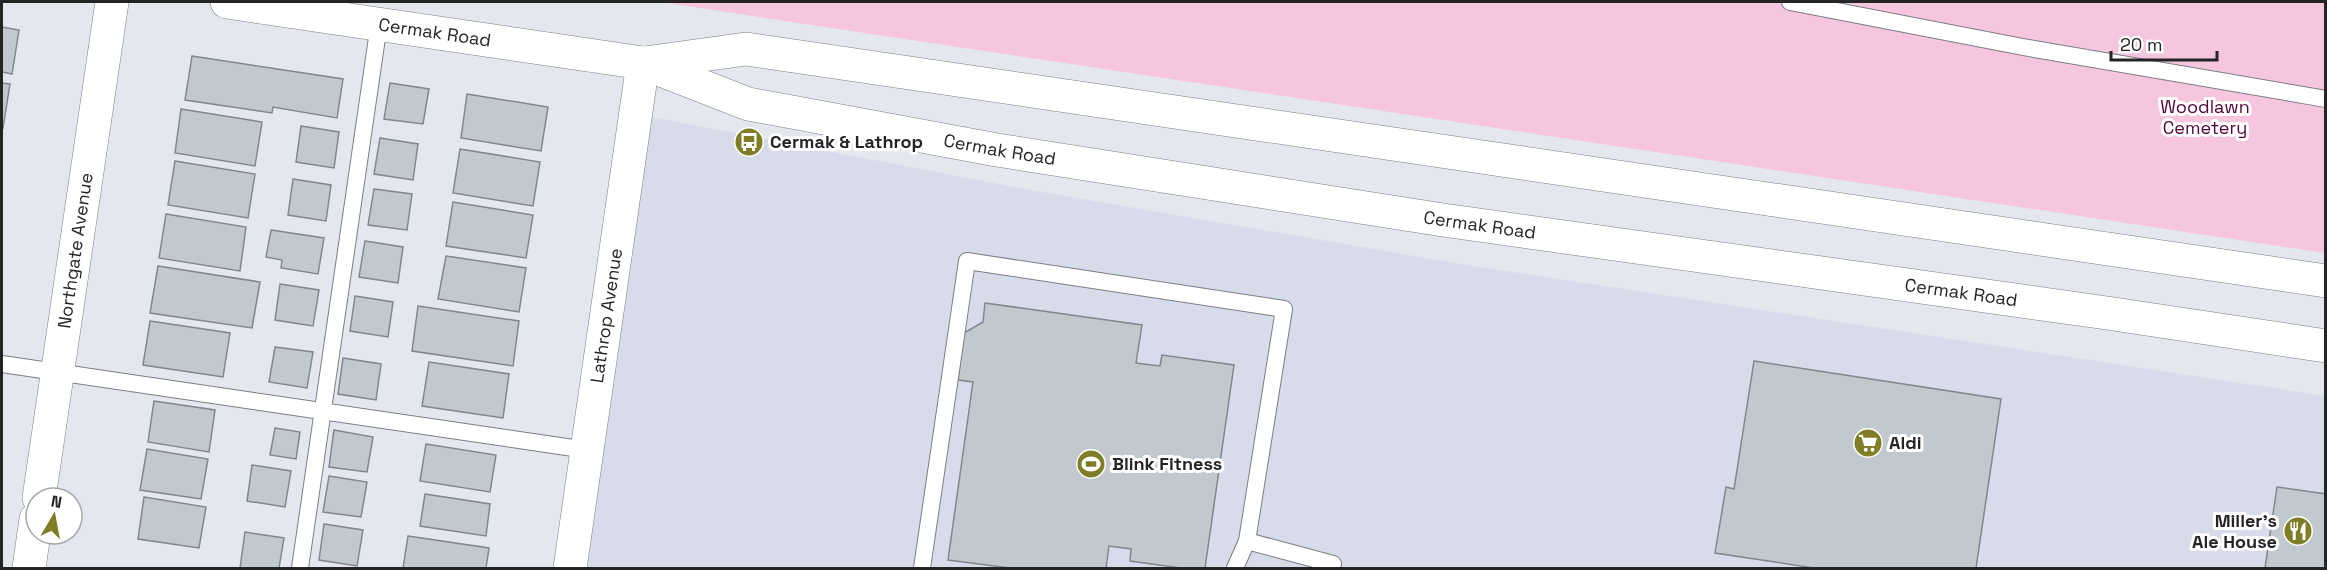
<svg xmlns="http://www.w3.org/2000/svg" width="2327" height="570" font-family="'Space Grotesk',sans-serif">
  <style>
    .built { fill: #d8dbea }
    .green { fill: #f6c6de }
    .building { fill: #c1c8ce; stroke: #81878d; stroke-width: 1.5 }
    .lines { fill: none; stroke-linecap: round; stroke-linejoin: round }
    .service-casing { stroke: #7c7e85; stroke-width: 18 }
    .minor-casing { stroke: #7c7e85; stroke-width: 34 }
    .primary-casing { stroke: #7c7e85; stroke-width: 34 }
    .service { stroke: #fff; stroke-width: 16 }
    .minor { stroke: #fff; stroke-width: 33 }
    .primary { stroke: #fff; stroke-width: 33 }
    .labels { text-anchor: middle; stroke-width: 6; stroke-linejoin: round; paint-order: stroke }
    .street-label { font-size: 18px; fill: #242427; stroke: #fff }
    .park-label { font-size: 18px; fill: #500336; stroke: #fff }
    .poi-label { font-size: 18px; font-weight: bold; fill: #242427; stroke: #fff; text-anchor: start }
  </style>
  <rect width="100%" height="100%" fill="#e5e7ef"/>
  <polygon class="built" points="651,117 1030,190 1467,265 2325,396 2325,568 583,568"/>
  <polygon class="green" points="660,2 2325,2 2325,253"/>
  <g class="building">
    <polygon points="2,27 19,30 12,74 2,72"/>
    <polygon points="192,56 343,79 337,118 273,107 272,113 185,100"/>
    <polygon points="2,83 10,84 3,128 2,127"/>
    <polygon points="390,83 429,89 423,124 384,119"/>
    <polygon points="467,94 548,107 541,151 461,138"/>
    <polygon points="181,109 262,122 255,166 175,153"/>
    <polygon points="301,126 339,132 334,168 296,162"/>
    <polygon points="380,138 418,144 413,180 374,174"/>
    <polygon points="460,149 540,162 533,206 453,193"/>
    <polygon points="175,161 255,174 248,218 168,205"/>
    <polygon points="293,179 331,185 326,221 288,215"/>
    <polygon points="374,189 412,194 407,230 368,225"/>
    <polygon points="453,202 533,215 526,258 446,246"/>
    <polygon points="166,214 246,227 240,271 159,258"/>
    <polygon points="271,230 324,238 318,274 281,268 282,260 266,257"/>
    <polygon points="365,241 403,247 398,283 359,277"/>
    <polygon points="446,256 526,268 519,312 438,299"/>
    <polygon points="158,266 260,282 252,328 150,313"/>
    <polygon points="280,284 319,290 313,326 275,320"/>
    <polygon points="355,296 393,302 388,337 350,331"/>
    <polygon points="985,303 1142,325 1136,363 1160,366 1162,355 1234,365 1205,568 1181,568 1130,561 1131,549 1109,546 1106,568 1010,568 948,560 973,382 958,380 964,333 983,322"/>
    <polygon points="418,306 519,321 513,366 412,351"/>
    <polygon points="150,321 230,333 223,377 143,365"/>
    <polygon points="275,347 313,352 307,388 269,382"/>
    <polygon points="343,358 381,364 376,400 338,394"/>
    <polygon points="1754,361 2001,399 1976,568 1814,568 1715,553 1726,487 1734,489"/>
    <polygon points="429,362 509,374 503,418 422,406"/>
    <polygon points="154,401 215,410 209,452 148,442"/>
    <polygon points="275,428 300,432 296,459 270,455"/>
    <polygon points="334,430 373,437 367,472 329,467"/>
    <polygon points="426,444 496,455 490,492 420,481"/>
    <polygon points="147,449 208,459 201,499 140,490"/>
    <polygon points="252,465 291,471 285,507 247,501"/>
    <polygon points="329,476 367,482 361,517 323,512"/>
    <polygon points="2277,487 2326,494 2326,568 2265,568"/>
    <polygon points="425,494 490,504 486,536 420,526"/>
    <polygon points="144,497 206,507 199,548 138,539"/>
    <polygon points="324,524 363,530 357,566 319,560"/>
    <polygon points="245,532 284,538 279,568 240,568"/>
    <polygon points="408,536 489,548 486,568 403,568"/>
  </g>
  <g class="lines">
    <g class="service-casing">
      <g id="service">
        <polyline points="1790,2 2023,47 2326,99"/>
        <polyline points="2,364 587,450"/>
        <polyline points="1247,541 1333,564"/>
        <polyline points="300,568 379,24"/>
        <polyline points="922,568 967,261 1284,309 1247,541 1235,568"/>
      </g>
    </g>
    <g class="minor-casing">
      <g id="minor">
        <path id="s1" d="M39,498l73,-496"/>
        <polyline points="29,568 36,519"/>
        <path id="s2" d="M570,568l73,-505"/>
      </g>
    </g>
    <g class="primary-casing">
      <g id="primary">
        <path id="s3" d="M227,2l416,61 105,41 249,46 446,70 664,93 219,33"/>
        <polyline points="645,63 746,49 2326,281"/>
      </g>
    </g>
    <use href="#service" class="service"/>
    <use href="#minor" class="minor"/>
    <use href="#primary" class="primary"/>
  </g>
  <defs>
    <g id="bus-disc" transform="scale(1.5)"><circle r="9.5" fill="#7f7e26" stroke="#fff"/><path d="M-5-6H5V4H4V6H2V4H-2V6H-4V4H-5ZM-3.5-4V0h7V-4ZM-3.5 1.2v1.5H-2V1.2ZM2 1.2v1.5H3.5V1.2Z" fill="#fff"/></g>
    <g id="supermarket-disc" transform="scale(1.5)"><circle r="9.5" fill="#7f7e26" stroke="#fff"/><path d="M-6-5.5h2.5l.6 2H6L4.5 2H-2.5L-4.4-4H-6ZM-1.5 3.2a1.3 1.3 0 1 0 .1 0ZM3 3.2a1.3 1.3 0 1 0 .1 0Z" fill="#fff"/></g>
    <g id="stadium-disc" transform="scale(1.5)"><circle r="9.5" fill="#7f7e26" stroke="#fff"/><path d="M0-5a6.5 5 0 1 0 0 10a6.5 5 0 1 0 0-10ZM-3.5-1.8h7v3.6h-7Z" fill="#fff"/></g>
    <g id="restaurant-disc" transform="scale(1.5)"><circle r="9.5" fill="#7f7e26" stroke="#fff"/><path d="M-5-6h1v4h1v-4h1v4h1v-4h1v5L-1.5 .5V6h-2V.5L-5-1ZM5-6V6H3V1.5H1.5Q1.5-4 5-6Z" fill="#fff"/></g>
  </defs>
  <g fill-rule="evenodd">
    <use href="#bus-disc" x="749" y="142"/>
    <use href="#supermarket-disc" x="1868" y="443"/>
    <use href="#stadium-disc" x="1091" y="464"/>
    <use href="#restaurant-disc" x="2298" y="531"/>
  </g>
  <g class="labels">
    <g class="street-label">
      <text dy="6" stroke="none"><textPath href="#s3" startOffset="210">Cermak Road</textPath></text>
      <text dy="6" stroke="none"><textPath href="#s3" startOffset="789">Cermak Road</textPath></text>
      <text dy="6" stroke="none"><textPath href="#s3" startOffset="1275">Cermak Road</textPath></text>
      <text dy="6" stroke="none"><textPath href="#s1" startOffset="250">Northgate Avenue</textPath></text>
      <text dy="6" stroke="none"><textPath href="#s3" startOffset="1761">Cermak Road</textPath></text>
      <text dy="6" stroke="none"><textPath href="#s2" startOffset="255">Lathrop Avenue</textPath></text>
    </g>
    <g class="park-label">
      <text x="2205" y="113">Woodlawn<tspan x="2205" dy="21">Cemetery</tspan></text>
    </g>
    <g class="poi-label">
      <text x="770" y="148">Cermak &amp; Lathrop</text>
      <text x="1889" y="449">Aldi</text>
      <text x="1112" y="470">Blink Fitness</text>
      <text x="2277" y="527" text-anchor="end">Miller's<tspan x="2277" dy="21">Ale House</tspan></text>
    </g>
  </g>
  <rect width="2327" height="570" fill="none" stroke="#242427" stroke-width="6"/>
  <g transform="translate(54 516) rotate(10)"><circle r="28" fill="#ffffff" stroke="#a7a7a9" stroke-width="1.5"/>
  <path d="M0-4.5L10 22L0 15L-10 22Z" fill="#7f7e26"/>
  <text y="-9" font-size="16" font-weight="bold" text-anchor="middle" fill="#242427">N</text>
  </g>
  <path d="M2111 51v9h106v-9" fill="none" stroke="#242427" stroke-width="3"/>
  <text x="2120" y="51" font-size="18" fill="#242427" stroke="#ffffff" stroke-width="4.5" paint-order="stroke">20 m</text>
</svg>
